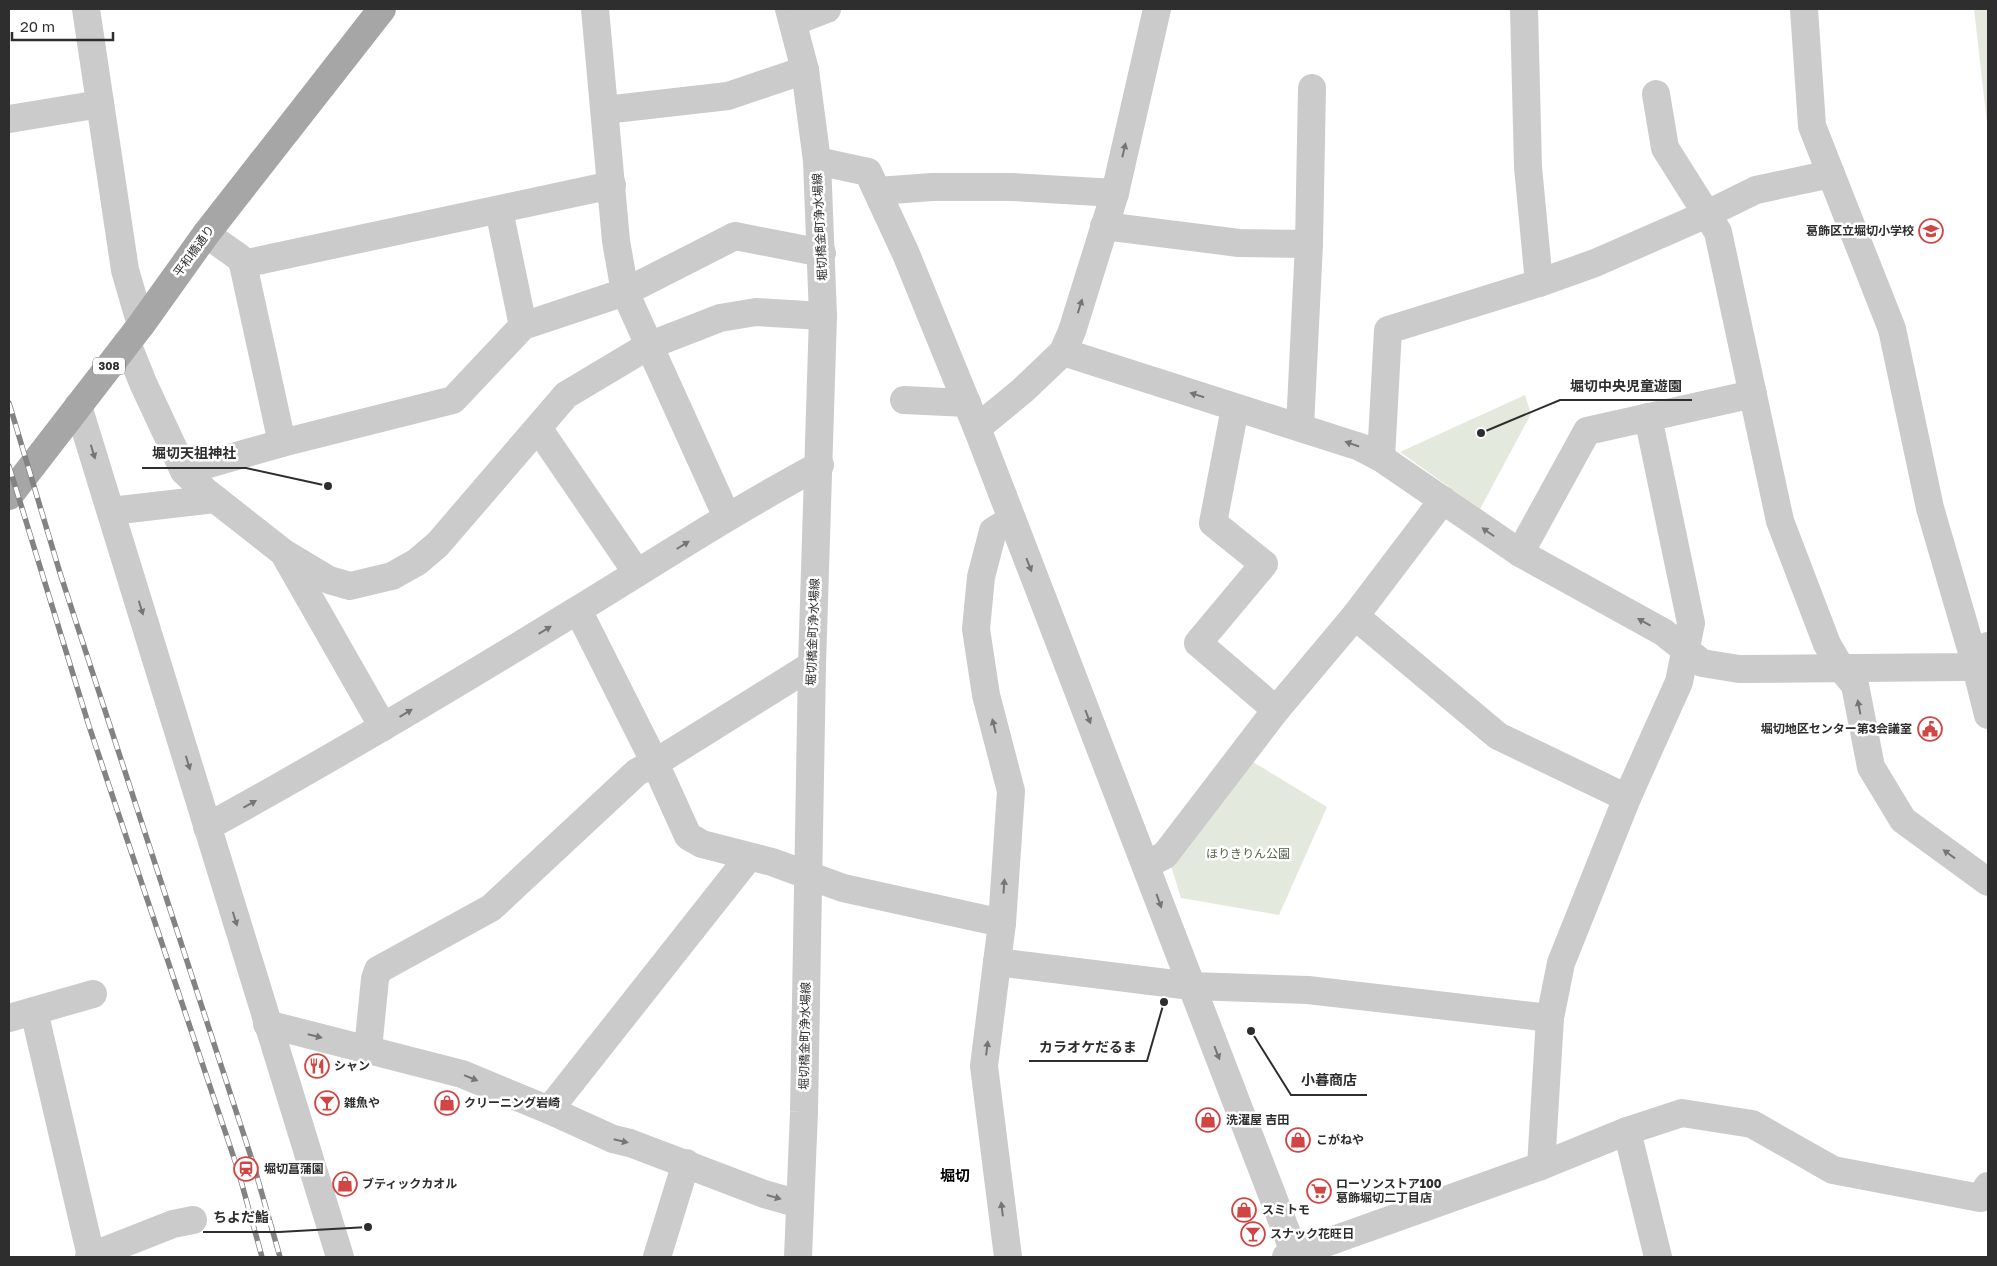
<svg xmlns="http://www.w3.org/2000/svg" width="1997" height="1266" font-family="'Golos Text','Noto Sans JP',sans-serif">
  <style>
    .green { fill: #e3eadd }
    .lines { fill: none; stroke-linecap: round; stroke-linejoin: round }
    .minor { stroke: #cbcbcb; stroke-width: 28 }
    .major { stroke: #a6a6a6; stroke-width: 28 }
    .rail-casing { stroke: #838383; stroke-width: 5.5 }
    .rail { stroke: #fff; stroke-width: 4; stroke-dasharray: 11; stroke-linecap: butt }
    .oneway { fill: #757575 }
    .labels { text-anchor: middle; stroke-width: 5; stroke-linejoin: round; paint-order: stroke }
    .shield { fill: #fff; stroke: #6d6d6d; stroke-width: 1 }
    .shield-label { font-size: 11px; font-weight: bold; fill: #2e2e2e }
    .street-label { font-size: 12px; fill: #2e2e2e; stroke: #fff }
    .poi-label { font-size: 12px; font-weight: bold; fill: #2e2e2e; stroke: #fff; text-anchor: start }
    .park-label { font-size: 12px; fill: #4e6440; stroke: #fff }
    .quarter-label { font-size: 15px; font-weight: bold; fill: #000; stroke: #fff }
    .leader { fill: none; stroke: #2e2e2e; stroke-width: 2 }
    .callout-dot { fill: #2e2e2e; stroke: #fff; stroke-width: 2 }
    .callout-label { font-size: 14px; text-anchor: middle; font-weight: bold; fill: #2e2e2e; stroke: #fff; stroke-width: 5; stroke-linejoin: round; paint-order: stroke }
  </style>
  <rect width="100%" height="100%" fill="#fff"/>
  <g class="green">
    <polygon points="1974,9 1988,9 1988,132"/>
    <polygon points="1525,395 1531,414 1480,509 1400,452"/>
    <polygon points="1253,762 1327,807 1279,915 1181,898 1171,866"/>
  </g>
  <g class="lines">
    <g class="minor">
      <polyline points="86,9 125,270 141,325"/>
      <polyline points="595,9 616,241 625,292 727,517"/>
      <polyline points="789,9 805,70 817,161 823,316 812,665 804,1112 798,1257"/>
      <polyline points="1524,9 1528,167 1539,283"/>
      <polyline points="1804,9 1812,126 1892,329 1930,508 1974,659 1988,715"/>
      <polyline points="793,22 827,9"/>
      <polyline points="1656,94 1665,148 1718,232 1780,521 1827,644 1841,668 1855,685 1871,767 1903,820 1988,882"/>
      <polyline points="605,110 728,96 805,70"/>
      <polyline points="9,119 100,104"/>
      <polyline points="817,161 868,172 906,254 977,428 1296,1257"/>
      <polyline points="878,191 932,187 1012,187 1115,193"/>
      <polyline points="499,210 523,326"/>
      <polyline points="1104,226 1239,243 1309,244"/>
      <polyline points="206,234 240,258 243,264"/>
      <polyline points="127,343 143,383 184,471 205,491 284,553 329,580 350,586 392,576 417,562 438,544 566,395 648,346 720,318 756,312 823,316"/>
      <polyline points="1063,352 1360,447 1381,458 1520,553 1663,632 1702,663 1739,669 1964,667 1988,646"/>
      <polyline points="904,400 967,403"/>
      <polyline points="78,406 340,1257"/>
      <polyline points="1235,408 1213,523 1264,564 1198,643 1276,710"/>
      <polyline points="1300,427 1309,244 1312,88"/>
      <polyline points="538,428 637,573"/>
      <polyline points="977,428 1022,391 1063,352 1072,331 1115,193 1157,9"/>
      <polyline points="282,443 243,264 612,185"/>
      <polyline points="1381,458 1388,330 1539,283 1595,263 1707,214 1756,190 1831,174"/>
      <polyline points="184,471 282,443 453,400 523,326 625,292 735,236 822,253"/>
      <polyline points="111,511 215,499"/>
      <polyline points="1520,553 1587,431 1753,394"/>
      <polyline points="286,557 383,727"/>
      <polyline points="578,610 655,763 688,836 702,844 772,862 843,888 1002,923"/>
      <polyline points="1355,616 1498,736 1627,798"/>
      <path d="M207,827c126,-69 250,-143 372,-218 80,-49 158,-100 241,-144"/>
      <polyline points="1146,865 1165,855 1276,710 1355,616 1443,500"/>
      <polyline points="997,962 1191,986 1308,990 1550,1018"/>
      <polyline points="34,1011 91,1256"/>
      <polyline points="9,1018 93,994"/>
      <polyline points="267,1024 462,1074 549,1110 613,1139 630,1143 764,1194 800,1204"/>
      <polyline points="368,1049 375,979 378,970 491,908 637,772 655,763 812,665"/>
      <polyline points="549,1110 749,857"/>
      <polyline points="1627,1131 1658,1257"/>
      <polyline points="1541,1166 1550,1018 1561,963 1627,798 1679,682 1691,623 1648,417"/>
      <polyline points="89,1257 173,1224 193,1220"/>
      <polyline points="657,1257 686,1163"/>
      <polyline points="1008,1257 984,1066 1002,923 1011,791 986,695 976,629 981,577 993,531 1011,520"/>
      <polyline points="1286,1257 1541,1166 1627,1131 1682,1113 1752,1124 1833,1170 1980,1198 1988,1186"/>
    </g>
    <polyline class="major" points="9,496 141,325 206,234 382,9"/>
    <g class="rail-casing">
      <g id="rail">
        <polyline points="9,403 60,573 254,1166 280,1257"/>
        <polyline points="9,466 89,726 238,1170 262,1257"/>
      </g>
    </g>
    <use href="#rail" class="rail"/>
  </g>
  <defs><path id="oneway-solid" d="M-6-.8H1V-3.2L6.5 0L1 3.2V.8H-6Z" transform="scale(1.25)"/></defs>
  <g class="oneway">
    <use href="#oneway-solid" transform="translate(1124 150) rotate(-77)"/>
    <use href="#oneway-solid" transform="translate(1080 306) rotate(-73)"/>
    <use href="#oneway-solid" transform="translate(1197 395) rotate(-162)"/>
    <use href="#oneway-solid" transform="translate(1352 444) rotate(-161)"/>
    <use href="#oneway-solid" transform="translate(93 452) rotate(73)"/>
    <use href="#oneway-solid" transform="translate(1488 532) rotate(-145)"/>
    <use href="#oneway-solid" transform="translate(683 545) rotate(-32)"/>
    <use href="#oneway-solid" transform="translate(1029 565) rotate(69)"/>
    <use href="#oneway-solid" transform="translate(141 608) rotate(73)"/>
    <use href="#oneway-solid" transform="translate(1644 622) rotate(-151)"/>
    <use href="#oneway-solid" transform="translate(545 630) rotate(-31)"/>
    <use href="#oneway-solid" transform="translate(1859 707) rotate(-101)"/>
    <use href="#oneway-solid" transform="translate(406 713) rotate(-31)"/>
    <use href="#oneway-solid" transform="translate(1088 717) rotate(69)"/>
    <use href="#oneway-solid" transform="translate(994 726) rotate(-104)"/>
    <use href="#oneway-solid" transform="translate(188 763) rotate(73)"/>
    <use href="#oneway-solid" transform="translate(250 804) rotate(-29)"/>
    <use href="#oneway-solid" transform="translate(1949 854) rotate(-144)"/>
    <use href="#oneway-solid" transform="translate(1004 886) rotate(-86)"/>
    <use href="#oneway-solid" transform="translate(1159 901) rotate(70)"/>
    <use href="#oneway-solid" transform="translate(235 919) rotate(73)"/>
    <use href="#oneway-solid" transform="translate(315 1036) rotate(14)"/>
    <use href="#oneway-solid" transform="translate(987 1048) rotate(-83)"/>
    <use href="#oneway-solid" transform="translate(1217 1053) rotate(69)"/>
    <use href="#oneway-solid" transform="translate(471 1078) rotate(22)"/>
    <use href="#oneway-solid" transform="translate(621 1141) rotate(13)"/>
    <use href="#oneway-solid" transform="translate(774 1197) rotate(16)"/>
    <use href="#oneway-solid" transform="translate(1002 1209) rotate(-97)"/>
  </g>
  <defs>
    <g id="school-ring" transform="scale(1.25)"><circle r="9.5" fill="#fff" stroke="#d14544" stroke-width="1.5"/><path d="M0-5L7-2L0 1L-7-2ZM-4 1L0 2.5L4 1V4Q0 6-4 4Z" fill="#d14544"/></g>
    <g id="civic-ring" transform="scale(1.25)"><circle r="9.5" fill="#fff" stroke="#d14544" stroke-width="1.5"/><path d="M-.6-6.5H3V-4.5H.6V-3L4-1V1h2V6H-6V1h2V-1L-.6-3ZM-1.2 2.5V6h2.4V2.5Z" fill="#d14544"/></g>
    <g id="restaurant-ring" transform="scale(1.25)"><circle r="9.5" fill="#fff" stroke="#d14544" stroke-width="1.5"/><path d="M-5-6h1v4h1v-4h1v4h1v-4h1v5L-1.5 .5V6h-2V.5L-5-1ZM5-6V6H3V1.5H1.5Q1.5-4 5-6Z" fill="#d14544"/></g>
    <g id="bar-ring" transform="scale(1.25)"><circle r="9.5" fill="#fff" stroke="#d14544" stroke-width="1.5"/><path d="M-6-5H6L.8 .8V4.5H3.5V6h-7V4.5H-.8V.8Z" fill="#d14544"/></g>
    <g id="shop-ring" transform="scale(1.25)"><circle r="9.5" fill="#fff" stroke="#d14544" stroke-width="1.5"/><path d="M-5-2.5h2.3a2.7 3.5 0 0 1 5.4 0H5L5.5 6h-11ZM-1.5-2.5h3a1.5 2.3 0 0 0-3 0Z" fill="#d14544"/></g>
    <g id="station-ring" transform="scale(1.25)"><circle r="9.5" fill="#fff" stroke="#d14544" stroke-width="1.5"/><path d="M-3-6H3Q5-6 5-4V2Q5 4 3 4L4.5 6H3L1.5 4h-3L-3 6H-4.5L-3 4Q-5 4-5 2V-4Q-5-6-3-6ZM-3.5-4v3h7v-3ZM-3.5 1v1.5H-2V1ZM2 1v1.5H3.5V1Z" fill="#d14544"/></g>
    <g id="supermarket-ring" transform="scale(1.25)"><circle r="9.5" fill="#fff" stroke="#d14544" stroke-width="1.5"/><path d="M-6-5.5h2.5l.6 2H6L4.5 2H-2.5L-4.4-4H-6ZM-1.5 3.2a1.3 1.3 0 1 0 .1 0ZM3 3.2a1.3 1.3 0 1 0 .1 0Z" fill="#d14544"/></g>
  </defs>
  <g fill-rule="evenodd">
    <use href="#school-ring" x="1931" y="231"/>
    <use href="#civic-ring" x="1930" y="729"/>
    <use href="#restaurant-ring" x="317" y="1066"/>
    <use href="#bar-ring" x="327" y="1103"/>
    <use href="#shop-ring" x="447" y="1103"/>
    <use href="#shop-ring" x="1208" y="1120"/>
    <use href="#shop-ring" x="1298" y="1140"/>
    <use href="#station-ring" x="246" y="1169"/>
    <use href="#shop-ring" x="345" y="1184"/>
    <use href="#supermarket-ring" x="1319" y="1191"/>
    <use href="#shop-ring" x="1244" y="1210"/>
    <use href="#bar-ring" x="1253" y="1234"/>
  </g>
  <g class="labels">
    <rect class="shield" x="93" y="357.5" width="32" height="17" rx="4"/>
    <g class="shield-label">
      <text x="109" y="370">308</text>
    </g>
    <g class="street-label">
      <text transform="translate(820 227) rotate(-93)" y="4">堀切橋金町浄水場線</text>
      <text transform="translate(194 251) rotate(-54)" y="4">平和橋通り</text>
      <text transform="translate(813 632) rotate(-88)" y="4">堀切橋金町浄水場線</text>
      <text transform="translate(805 1036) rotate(-89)" y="4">堀切橋金町浄水場線</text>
    </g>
    <g class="poi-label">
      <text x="1914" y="235" text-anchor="end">葛飾区立堀切小学校</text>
      <text x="1912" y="733" text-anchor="end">堀切地区センター第3会議室</text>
      <text x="334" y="1070">シャン</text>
      <text x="344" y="1107">雑魚や</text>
      <text x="464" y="1107">クリーニング岩崎</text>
      <text x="1226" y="1124">洗濯屋 吉田</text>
      <text x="1316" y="1144">こがねや</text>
      <text x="264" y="1173">堀切菖蒲園</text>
      <text x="362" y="1188">ブティックカオル</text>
      <text x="1336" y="1188">ローソンストア100<tspan x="1336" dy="14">葛飾堀切二丁目店</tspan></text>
      <text x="1262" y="1214">スミトモ</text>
      <text x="1270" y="1238">スナック花旺日</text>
    </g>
    <g class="park-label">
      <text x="1248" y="858">ほりきりん公園</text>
    </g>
    <g class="quarter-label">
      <text x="955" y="1181">堀切</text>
    </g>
  </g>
  <path class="leader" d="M1481 433L1560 400H1692M328 486L246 468H142M1164 1002L1147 1061H1029M1251 1031L1291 1095H1367M368 1227L279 1232H203"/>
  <g class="callout-dot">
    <circle cx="1481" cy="433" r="5"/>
    <circle cx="328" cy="486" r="5"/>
    <circle cx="1164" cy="1002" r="5"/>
    <circle cx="1251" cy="1031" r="5"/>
    <circle cx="368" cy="1227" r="5"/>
  </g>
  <g class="callout-label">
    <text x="1626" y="391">堀切中央児童遊園</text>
    <text x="194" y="458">堀切天祖神社</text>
    <text x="1088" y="1052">カラオケだるま</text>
    <text x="1329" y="1085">小暮商店</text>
    <text x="241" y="1222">ちよだ鮨</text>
  </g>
  <rect width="1997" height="1266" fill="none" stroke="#2e2e2e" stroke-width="20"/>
  <path d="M12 32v8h101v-8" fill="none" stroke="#2e2e2e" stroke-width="2.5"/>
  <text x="20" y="32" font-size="15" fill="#2e2e2e" stroke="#ffffff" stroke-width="4" paint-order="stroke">20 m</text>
</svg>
